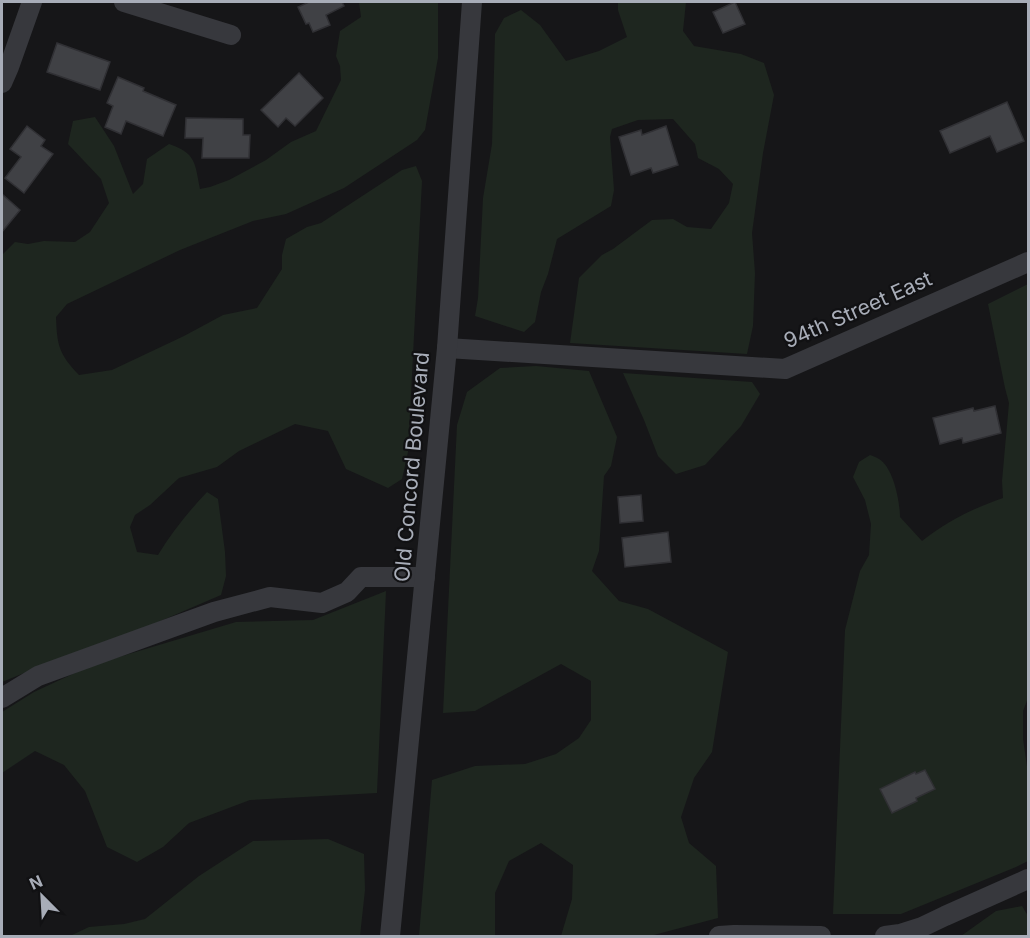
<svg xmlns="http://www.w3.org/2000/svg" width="1030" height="938" font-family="Inter,sans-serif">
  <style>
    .green { fill: #1e261f }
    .building { fill: #404145; stroke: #303034; stroke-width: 1.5 }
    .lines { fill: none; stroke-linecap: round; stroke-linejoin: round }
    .minor { stroke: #37383d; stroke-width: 20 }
    .labels { text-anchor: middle; stroke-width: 4.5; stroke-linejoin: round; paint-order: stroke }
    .street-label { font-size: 21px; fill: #a8adb8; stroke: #111113 }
  </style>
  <rect width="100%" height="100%" fill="#161618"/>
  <g class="green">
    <path d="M359,2h79v56l-13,72 -8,10 -73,48 -58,26 -33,7 -73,29 -113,54 -11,13c1,29 3,37 23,58l33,-5 72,-34 39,-21 34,-7 25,-39v-14l4,-16 21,-12 14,-4 81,-53 14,-4 6,15 -14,271 -6,27 -14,9 -42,-19 -18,-38 -33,-7 -56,27 -22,16 -38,11 -29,27 -15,10 -5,12 7,25 21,3c14,-23 30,-43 49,-63l11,7 7,53 1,24 -5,19 -93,40 -94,34 -32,13v-427l13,-13 13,2 16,-3 31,1 15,-10 19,-29 -8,-24 -33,-35 5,-23 22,-4 19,29 19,48 10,-10 4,-25 22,-15c27,9 26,19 31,45l10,-2 19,-7 37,-20 25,-18 25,-11 25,-51 -1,-14 -4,-10 4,-25 21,-14z"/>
    <polygon points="618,2 686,2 683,31 694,46 741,54 764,63 774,95 763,153 752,233 755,273 753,326 747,354 570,343 579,278 602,255 613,249 652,220 673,219 687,227 711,229 729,203 733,184 719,169 698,158 695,144 673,119 638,120 612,129 610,137 614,190 611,206 557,239 548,274 541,292 535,322 524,332 475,316 478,298 483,198 492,144 495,34 504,18 521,10 540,25 566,61 599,51 627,37 618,10"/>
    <path d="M1028,284v414l-5,13v28l5,34v88l-12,6 -115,47h-68l12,-284 15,-59 9,-16 2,-31 -6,-24 -12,-23 6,-15 11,-7c3,1 6,2 9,4 14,8 21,42 21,58l22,24c25,-20 52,-33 81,-43l-1,-17 7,-78 -4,-15 -17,-84z"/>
    <polygon points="536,366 589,371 617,437 611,466 604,476 599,551 592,571 619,601 648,609 728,652 712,752 694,778 681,817 689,843 716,866 718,918 650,936 561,936 572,899 573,865 541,843 509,861 495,893 495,936 419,936 432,780 475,766 525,764 556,754 579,738 591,720 591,681 561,664 475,711 443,713 457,425 467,392 500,368"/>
    <polygon points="623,373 752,382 760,394 741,426 705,465 676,474 658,456 644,420"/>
    <polygon points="386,591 377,793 250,800 189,823 163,847 137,862 107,847 85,791 64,765 35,751 2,773 2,712 34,692 92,665 236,622 313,620"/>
    <polygon points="328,839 364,854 365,890 360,936 70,936 89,927 124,924 145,919 199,876 253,841"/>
    <polygon points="1022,906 1028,916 1028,936 961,936 996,911"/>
  </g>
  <g class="building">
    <polygon points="309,2 342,2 344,6 326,15 330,25 313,32 309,23 306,24 298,7"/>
    <polygon points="735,2 745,24 723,33 713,12"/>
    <polygon points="57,43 110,62 100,90 47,72"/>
    <polygon points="299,73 323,98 295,126 286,118 278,127 261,110"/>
    <polygon points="118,77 144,88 143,91 176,105 163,136 126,121 121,134 105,127 113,106 107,103"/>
    <polygon points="1007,102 1024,141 997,152 990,136 950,153 940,131"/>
    <polygon points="186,118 243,119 243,135 250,135 249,158 202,158 203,138 185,138"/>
    <polygon points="27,126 45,140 41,146 53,154 24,193 5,178 21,157 10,149"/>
    <polygon points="666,126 678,165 653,173 651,168 631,175 619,137 641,130 642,135"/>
    <polygon points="2,194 20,210 2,232"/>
    <polygon points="995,406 1001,433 963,443 962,438 940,444 933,418 973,408 974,411"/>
    <polygon points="641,495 643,521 620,523 618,497"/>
    <polygon points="668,532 671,562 625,567 622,538"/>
    <polygon points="925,770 935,789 916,798 917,801 892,813 880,789 915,772 916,774"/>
  </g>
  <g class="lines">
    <g class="minor">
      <polyline points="124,2 231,35"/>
      <polyline points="2,83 9,67 32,2"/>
      <polyline points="447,348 785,369 1028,262"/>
      <polyline points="2,698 38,676 214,612 270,597 322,603 347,592 361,577 425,577"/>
      <polyline points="390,936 447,348 472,2"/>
      <polyline points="719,936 734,935 821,936"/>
      <polyline points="885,936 900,934 922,927 945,916 1028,879"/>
    </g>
  </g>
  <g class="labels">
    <g class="street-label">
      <text transform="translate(858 310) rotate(-24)" y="7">94th Street East</text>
      <text transform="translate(412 467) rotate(-85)" y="7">Old Concord Boulevard</text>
    </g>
  </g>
  <rect width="1030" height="938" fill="none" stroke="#a8adb8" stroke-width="6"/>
  <g transform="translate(42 896) rotate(336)" stroke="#111113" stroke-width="4.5" paint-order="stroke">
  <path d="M0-4.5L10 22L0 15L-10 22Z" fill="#a8adb8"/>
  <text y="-9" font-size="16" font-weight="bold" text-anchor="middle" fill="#a8adb8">N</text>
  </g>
</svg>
